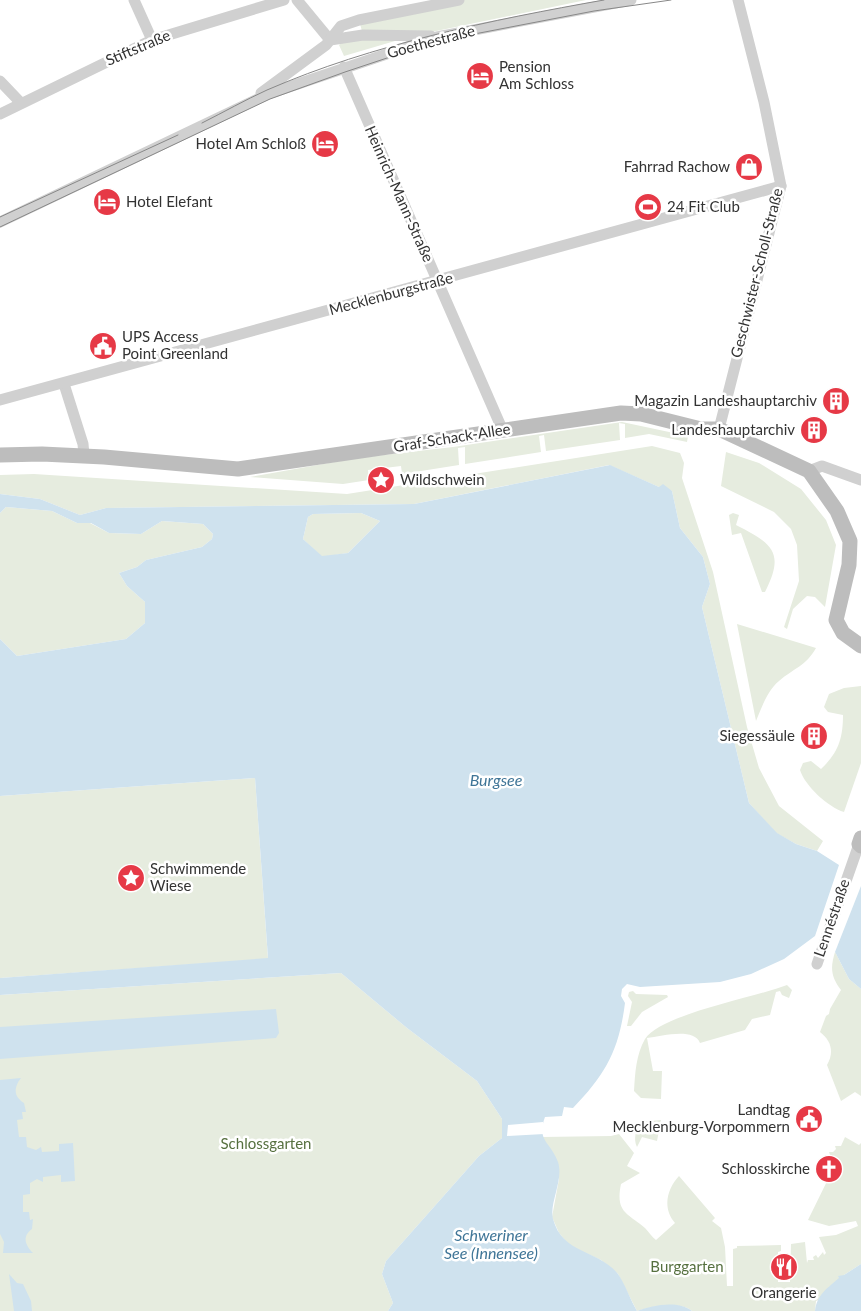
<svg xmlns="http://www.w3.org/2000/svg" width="861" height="1311" font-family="Lato,sans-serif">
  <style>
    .green { fill: #e6ecdf }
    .water { fill: #cfe2ee; fill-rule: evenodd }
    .pier { fill: #fff }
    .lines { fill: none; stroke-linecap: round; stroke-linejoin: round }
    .street { stroke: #d0d0d0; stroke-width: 11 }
    .secondary { stroke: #bdbdbd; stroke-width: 15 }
    .tram { stroke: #888; stroke-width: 1 }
    .labels { text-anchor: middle; stroke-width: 5; stroke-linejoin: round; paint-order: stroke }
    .street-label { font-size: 15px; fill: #333; stroke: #fff }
    .poi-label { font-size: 15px; fill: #333; stroke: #fff; text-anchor: end }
    .park-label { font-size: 15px; fill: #56703f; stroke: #fff }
    .water-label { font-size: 16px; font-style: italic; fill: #3f7597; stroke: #fff }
  </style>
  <rect width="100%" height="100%" fill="#fff"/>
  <g class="green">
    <polygon points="459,0 586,0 412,36 344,56 339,45 349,37 363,35 359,20"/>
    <polygon points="622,422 688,436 687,442 649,434 625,438 625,424 619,423 620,440 546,451 544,435 539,436 541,452 465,464 465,447 458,448 459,465 402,474 401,466 368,470 369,480 343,484 250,477 357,458 453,447"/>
    <polygon points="652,446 680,453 684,463 682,478 713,572 747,727 759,768 779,806 823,841 817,851 796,844 776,833 749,803 702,607 710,584 703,557 680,528 672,491 659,487 609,465 414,504 106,508 80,515 40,499 0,494 0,475 34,474 347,494"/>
    <polygon points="726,452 759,463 801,489 826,520 836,545 825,607 815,597 807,596 793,609 787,629 784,627 799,581 797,545 791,529 774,512 721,486"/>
    <polygon points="6,507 52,511 77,523 90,523 109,533 141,534 162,521 203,524 213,534 212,539 202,547 146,560 137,567 119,573 127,586 145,602 145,623 126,639 17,656 0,639 0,513"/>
    <polygon points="361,513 380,521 348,553 322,557 303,539 308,517 313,514"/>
    <path d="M733,513l6,2 -3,10c35,18 50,26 29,67h-3l-21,-59 -9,2 -3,-20z"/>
    <path d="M737,624l79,24c-10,18 -22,20 -37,33 -12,10 -17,26 -23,40z"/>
    <path d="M861,686v77l-17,49c-16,-5 -39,-26 -44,-42l3,-7 8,-2 10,8c17,-16 22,-30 22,-54l-15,-3 -4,-5 5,-13 15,-6z"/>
    <polygon points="255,778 268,959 0,978 0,796"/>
    <path d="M835,952l14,27 12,10v107l-6,-4 -14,9 -14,-36c7,-12 5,-24 -7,-33l6,-16 3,-2 1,-5 11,-19c-10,-13 -11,-22 -6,-38z"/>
    <polygon points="341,973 407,1028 477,1081 502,1119 502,1138 479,1156 386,1261 382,1274 393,1303 388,1311 0,1311 0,995"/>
    <path d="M787,985l5,5 -3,8 -7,-3 -2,-4 -4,1 -6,23 -18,4 -7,11 -45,13c-6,-16 -38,-7 -53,-5l6,33h9l-1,28 -20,-1 -7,-7c1,-18 2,-36 11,-52 16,-25 112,-42 142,-54z"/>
    <polygon points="633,991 636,994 667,995 668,997 642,1012 631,1026 627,1026 632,1002 628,996 629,992"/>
    <path d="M661,1120l-4,21 -15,-4 -5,10c-4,-8 -1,-17 3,-25z"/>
    <path d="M619,1134l15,19 -7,13 13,7 -19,11c-6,29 7,29 24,44 4,4 7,9 11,12l19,-17c-13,-15 -8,-34 4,-47l36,42 -3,3 9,7 4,19 2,39h6v-37l4,-1v-2l44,-1v6l-3,1v30h12l1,-38 14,-2 2,21 1,-3h6l-1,-3 3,-2 2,3 5,-6 1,3 2,-2 -7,-16 17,-2 22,-9 -2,-5 -27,5 -21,-6 26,-53 -5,-15h4l3,-3 -1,-3h6l4,-9 14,8 2,-2v121l-17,11 2,15 -30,11 -1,10h-123c-12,-10 -40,-5 -55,0l-19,-37 -17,-14 -31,-14 -11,-13 -7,-16 7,-38 -17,-42 69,-1z"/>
  </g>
  <g class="water">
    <path d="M610,465l49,22 4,-3 9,7 8,37 23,29 7,27 -8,23 47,196 28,30 19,11 21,7 22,14 -24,71 -31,23 -33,15 -31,8 -80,5 -13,-3 -5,5 -1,7 4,7c-6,47 -19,71 -52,105l-9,-1 -2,9 -17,1c-9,24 6,25 13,45 6,18 -9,41 -5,57 10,36 45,30 65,55 6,8 13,27 19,37 16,-6 41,-11 55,0h-304l5,-8 -11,-29 4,-13 93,-105 23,-18v-19l-25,-38 -70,-53 -66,-55 -341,22v-17l268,-20 -13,-180 -255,18v-157l17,17 109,-17 19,-16v-21l-18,-16 -8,-13 18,-6 9,-7 56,-13 10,-8 1,-5 -10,-10 -41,-3 -21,13 -32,-1 -18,-10h-14l-25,-12 -46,-4 -6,6v-19l40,5 40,16 26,-7 308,-4zM361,513l19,8 -32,32 -26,3 -19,-17 5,-22 5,-3z"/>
    <polygon points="861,886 861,989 849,979 835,952"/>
    <polygon points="276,1009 279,1033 276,1038 0,1059 0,1027"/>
    <path d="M21,1078c-7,9 -8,18 3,25l2,9h-4l1,7 -6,1 2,17h7l1,10 9,3 5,-3 1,5 17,-1v-7l14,-1 2,38 -14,1v-7l-18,2v5l-6,-3 -7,4v11l-7,1v17h6l1,8 3,-1 -1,10c-10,7 -7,16 1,24h-30l1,-11 -4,-8v-154z"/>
    <path d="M861,1264v47h-46c2,-17 13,-23 24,-33l-1,-2 6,-1z"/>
    <polygon points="9,1274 17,1283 23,1284 31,1301 32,1311 14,1311"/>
  </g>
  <polygon class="pier" points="543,1122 544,1134 507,1136 508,1125"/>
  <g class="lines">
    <g class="street">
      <polyline points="134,0 152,40"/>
      <polyline points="297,0 330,40"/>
      <polyline points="330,40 363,35 431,36"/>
      <polyline points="344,67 503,431"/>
      <polyline points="0,81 20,102"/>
      <polyline points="261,93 326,45 341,26 359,20 459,0"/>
      <polyline points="0,114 152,40 284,0"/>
      <polyline points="0,222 268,94 437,37 631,0"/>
      <polyline points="64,384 83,444 84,455"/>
      <polyline points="0,400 781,186"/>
      <polyline points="719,429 781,186 764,102 738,0"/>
      <polyline points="809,471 822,466 861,480"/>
      <polyline points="817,964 859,844"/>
    </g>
    <g class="secondary">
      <polyline points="0,455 42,454 104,457 238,469 621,413 641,414 701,429 719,429 809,471 837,511 850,541 849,565 836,620 843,633 861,646"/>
      <polyline points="861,838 859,844 861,846"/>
    </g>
    <g class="tram">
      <path d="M202,123c22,-11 43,-23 65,-33 106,-46 224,-70 337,-90"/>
      <polyline points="0,217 178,135"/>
      <polyline points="0,227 270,99 345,72 438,41 594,11 671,0"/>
    </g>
  </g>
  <defs>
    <g id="hotel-disc" transform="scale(1.4375)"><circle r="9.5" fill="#e63946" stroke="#fff"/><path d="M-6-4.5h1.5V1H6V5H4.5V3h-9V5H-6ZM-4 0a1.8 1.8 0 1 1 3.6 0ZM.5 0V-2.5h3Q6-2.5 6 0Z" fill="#fff"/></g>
    <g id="shop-disc" transform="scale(1.4375)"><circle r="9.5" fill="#e63946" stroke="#fff"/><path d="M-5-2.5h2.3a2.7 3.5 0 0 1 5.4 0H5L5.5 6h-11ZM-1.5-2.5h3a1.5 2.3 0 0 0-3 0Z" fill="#fff"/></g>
    <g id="stadium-disc" transform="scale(1.4375)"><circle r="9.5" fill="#e63946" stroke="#fff"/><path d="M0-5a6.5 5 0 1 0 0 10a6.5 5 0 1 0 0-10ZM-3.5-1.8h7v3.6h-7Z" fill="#fff"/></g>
    <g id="civic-disc" transform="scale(1.4375)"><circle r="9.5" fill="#e63946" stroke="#fff"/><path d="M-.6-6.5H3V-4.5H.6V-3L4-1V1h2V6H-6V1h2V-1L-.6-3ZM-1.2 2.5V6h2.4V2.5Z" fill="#fff"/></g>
    <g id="building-disc" transform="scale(1.4375)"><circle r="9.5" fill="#e63946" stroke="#fff"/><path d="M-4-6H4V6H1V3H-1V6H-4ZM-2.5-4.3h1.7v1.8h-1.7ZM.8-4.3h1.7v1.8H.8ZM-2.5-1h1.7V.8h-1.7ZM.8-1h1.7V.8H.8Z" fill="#fff"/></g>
    <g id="sight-disc" transform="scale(1.4375)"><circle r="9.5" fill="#e63946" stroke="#fff"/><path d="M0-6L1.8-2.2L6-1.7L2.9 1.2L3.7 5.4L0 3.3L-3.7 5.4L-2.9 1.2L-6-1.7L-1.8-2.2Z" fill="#fff"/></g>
    <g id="church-disc" transform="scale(1.4375)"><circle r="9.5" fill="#e63946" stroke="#fff"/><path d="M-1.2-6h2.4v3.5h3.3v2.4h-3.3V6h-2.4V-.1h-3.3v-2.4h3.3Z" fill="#fff"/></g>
    <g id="restaurant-disc" transform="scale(1.4375)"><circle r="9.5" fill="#e63946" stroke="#fff"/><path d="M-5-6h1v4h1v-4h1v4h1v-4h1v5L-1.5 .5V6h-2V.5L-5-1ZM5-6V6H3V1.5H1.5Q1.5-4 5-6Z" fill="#fff"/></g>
  </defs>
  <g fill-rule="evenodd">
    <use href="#hotel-disc" x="480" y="76"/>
    <use href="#hotel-disc" x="325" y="144"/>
    <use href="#shop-disc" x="749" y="167"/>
    <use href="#hotel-disc" x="107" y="202"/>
    <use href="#stadium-disc" x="648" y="207"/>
    <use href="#civic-disc" x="103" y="346"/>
    <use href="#building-disc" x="836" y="401"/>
    <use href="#building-disc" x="814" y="430"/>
    <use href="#sight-disc" x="381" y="480"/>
    <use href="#building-disc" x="814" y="736"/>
    <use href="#sight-disc" x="131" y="878"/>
    <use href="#civic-disc" x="809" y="1119"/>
    <use href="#church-disc" x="829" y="1169"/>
    <use href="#restaurant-disc" x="784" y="1267"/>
  </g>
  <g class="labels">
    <g class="street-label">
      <text transform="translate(431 42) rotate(-15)" y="5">Goethestraße</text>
      <text transform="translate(138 48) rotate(-23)" y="5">Stiftstraße</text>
      <text transform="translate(399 194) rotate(66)" y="5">Heinrich-Mann-Straße</text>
      <text transform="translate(757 273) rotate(-76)" y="5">Geschwister-Scholl-Straße</text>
      <text transform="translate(391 294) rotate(-15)" y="5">Mecklenburgstraße</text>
      <text transform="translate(452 438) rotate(-9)" y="5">Graf-Schack-Allee</text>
      <text transform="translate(832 918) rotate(-71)" y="5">Lennéstraße</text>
    </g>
    <g class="poi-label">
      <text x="499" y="72" text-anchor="start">Pension<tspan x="499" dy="17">Am Schloss</tspan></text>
      <text x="306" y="149">Hotel Am Schloß</text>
      <text x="730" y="172">Fahrrad Rachow</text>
      <text x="126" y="207" text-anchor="start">Hotel Elefant</text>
      <text x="667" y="212" text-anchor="start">24 Fit Club</text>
      <text x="122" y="342" text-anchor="start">UPS Access<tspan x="122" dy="17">Point Greenland</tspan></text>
      <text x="817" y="406">Magazin Landeshauptarchiv</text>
      <text x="795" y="435">Landeshauptarchiv</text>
      <text x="400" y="485" text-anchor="start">Wildschwein</text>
      <text x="795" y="741">Siegessäule</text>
      <text x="150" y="874" text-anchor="start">Schwimmende<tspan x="150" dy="17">Wiese</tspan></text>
      <text x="790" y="1115">Landtag<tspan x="790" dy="17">Mecklenburg-Vorpommern</tspan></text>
      <text x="810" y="1174">Schlosskirche</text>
      <text x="784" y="1298" text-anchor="middle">Orangerie</text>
    </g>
    <g class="park-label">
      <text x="266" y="1149">Schlossgarten</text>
      <text x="687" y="1272">Burggarten</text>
    </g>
    <g class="water-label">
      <text x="496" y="786">Burgsee</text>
      <text x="491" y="1241">Schweriner<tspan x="491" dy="18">See (Innensee)</tspan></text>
    </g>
  </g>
</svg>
